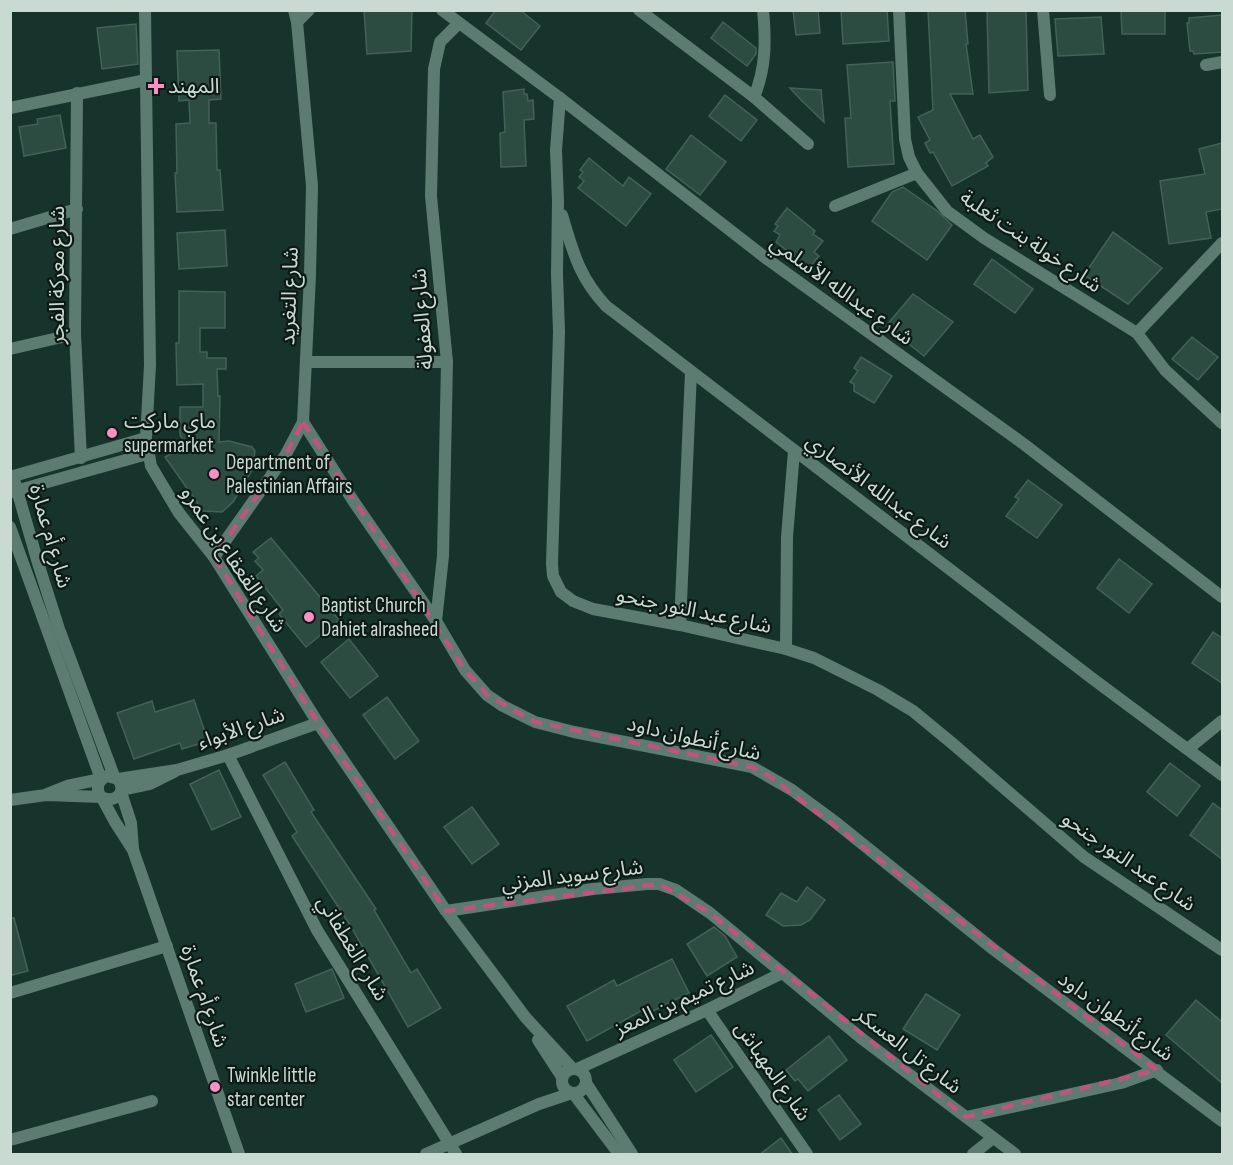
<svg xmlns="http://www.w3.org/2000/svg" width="1233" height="1165" font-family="'Sofia Sans Condensed','Noto Sans Arabic',sans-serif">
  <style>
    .building { fill: #2d4c41; stroke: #426157; stroke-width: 1.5 }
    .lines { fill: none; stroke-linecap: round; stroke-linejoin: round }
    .minor { stroke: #5c7c71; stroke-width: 12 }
    .marked { fill: none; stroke: #c4527f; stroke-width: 4.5; stroke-dasharray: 12 8; stroke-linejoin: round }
    .poi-dot { fill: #fc8fc3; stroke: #0c1914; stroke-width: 2 }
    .labels { text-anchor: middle; stroke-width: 4.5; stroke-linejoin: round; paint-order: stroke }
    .poi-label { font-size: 21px; fill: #c9dad3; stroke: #0c1914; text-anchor: start }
    .street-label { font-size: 21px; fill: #c9dad3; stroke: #0c1914 }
  </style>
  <rect width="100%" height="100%" fill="#16342b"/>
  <g class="building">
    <polygon points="364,10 412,10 411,51 367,54"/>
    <polygon points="496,10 520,10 540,26 521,50 486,23"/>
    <polygon points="793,10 818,10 820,33 796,35"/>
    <polygon points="841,10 887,10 889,41 843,44"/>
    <polygon points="928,10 965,10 968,44 966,44 973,94 950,94 973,139 980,135 993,157 986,163 988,166 952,186 933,152 930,153 925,143 930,140 918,117 933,110"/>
    <polygon points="987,10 1026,10 1028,90 989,93"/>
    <polygon points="1121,10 1165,10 1165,34 1122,34"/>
    <polygon points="1222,15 1222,52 1194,54 1193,51 1190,51 1187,23 1189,23 1189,18"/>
    <polygon points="1101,17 1104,54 1058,56 1055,19"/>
    <polygon points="723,22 756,48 756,54 747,66 711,38"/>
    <polygon points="136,24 138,64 102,69 97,28"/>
    <polygon points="219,50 221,99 209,100 209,123 216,123 217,170 220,170 223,210 177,212 175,173 177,173 176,124 190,123 189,100 179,101 177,51"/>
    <polygon points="893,62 895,101 890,101 894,164 848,167 845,118 851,118 847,65"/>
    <polygon points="790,88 821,90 824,122 801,100"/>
    <polygon points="524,89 524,94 527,94 528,101 533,100 534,119 524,120 526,166 501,167 500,133 505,132 503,92"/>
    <polygon points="725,95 757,120 741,141 709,116"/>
    <polygon points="60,115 66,148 24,156 19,127 38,124 37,119"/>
    <polygon points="691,135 726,162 700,195 666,169"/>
    <polygon points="1222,143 1222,209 1206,212 1211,238 1169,244 1160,181 1205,174 1199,149"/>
    <polygon points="589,158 623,186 629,177 651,194 626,226 578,188 584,181 579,177 583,172 580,170"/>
    <polygon points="903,187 936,210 952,225 927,260 872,221 892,192"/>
    <polygon points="787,208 815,231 813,234 823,241 814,252 819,256 809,268 776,242 780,235 774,231 778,226 775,224"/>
    <polygon points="225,230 227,266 179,269 177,233"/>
    <polygon points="1113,232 1162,268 1128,304 1084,275"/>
    <polygon points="992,259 1033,289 1015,313 974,284"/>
    <polygon points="179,291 225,292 225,328 200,328 200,352 207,352 207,358 226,358 226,369 217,369 218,396 220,396 219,442 229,441 252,447 255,451 252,470 233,502 222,512 203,511 165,457 186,446 180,435 180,407 203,407 203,384 177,385 176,343 179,343"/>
    <polygon points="913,294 953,322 924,356 886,326"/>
    <polygon points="1192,337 1218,357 1198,380 1172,359"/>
    <polygon points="861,357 892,376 874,403 854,391 854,384 850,382 858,371 854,368"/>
    <polygon points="1028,480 1062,505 1037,538 1006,516 1019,499 1015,497"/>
    <polygon points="271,538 339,620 306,647 279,614 283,610 256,576 263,570 255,561 259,558 253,552"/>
    <polygon points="1119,559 1152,584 1129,613 1097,588"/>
    <polygon points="1213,632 1222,638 1222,683 1192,663"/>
    <polygon points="349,639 378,676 350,698 321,662"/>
    <polygon points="387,697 419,741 395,759 363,715"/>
    <polygon points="194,700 208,741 182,749 180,743 134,759 117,713 152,701 155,712"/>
    <polygon points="285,762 314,810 311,812 376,909 374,910 411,973 417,969 441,1008 408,1027 350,925 292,836 297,832 263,775"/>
    <polygon points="1170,763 1200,786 1177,816 1147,792"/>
    <polygon points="219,770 241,817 212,830 190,784"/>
    <polygon points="1213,803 1222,810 1222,859 1190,835"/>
    <polygon points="472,807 499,844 472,864 444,827"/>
    <polygon points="807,887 825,900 810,920 801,925 783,926 766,915 781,893 797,902"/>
    <polygon points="10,918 14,918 28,971 12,975 10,969"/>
    <polygon points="714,927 725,936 737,957 707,976 687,944"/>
    <polygon points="672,959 689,993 651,1012 648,1007 587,1041 567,1006 614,980 617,986"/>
    <polygon points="332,969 344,998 306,1012 295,984"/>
    <polygon points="926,994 960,1015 937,1050 903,1029"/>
    <polygon points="1196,1000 1222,1022 1222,1083 1166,1035"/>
    <polygon points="711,1035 733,1067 696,1092 674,1060"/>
    <polygon points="829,1036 847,1060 808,1091 798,1079 795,1081 786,1070"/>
    <polygon points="839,1095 861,1124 840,1140 818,1110"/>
    <polygon points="781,1138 793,1155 759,1155"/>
  </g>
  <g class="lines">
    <g class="minor">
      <polyline points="145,10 150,365 146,438 151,466 179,513 214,557 318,723 446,911 526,1018 573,1069"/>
      <polyline points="442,10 560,98 767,259 1025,445 1222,597"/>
      <polyline points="639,10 754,97 808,144"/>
      <polyline points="899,10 905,139 909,157 917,173 947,211 984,238 1137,333 1165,370 1222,423"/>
      <polyline points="1043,10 1050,95"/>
      <polyline points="297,22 309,10"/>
      <polyline points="1206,65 1222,62"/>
      <polyline points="77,93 75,334 81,458"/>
      <path d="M754,97c12,-29 12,-56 9,-87"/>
      <polyline points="560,98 556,150 558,201 557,274 559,332 552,564 553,576 561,592 573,601 593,609 680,625 786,649 814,658 878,690 913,711 953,744 1084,857 1222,950"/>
      <polyline points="10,108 146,80"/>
      <polyline points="835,206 917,173"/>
      <path d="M562,215c11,37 17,62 44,91l487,373 129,96"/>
      <polyline points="10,229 77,209"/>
      <polyline points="1137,333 1222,243"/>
      <polyline points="10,349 75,334"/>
      <polyline points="306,362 447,362"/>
      <polyline points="303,422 354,502 436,621 465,670 487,695 503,706 535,722 574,732 752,767 792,790 834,821 993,949 1222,1121"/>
      <polyline points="13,476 38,563 59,629 114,776"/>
      <polyline points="10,477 146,438"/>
      <polyline points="12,492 147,454"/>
      <polyline points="10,527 101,779"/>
      <polyline points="214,557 285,456 303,422 310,275 312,186 297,22 294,10"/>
      <polyline points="436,621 443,556 447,362 431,196 434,69 440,42 459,23"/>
      <polyline points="680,625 691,372"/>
      <polyline points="786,649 787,537 794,451"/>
      <polyline points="1189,748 1222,721"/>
      <polyline points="228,755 317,930 456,1154"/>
      <polyline points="118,779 177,770 228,755 318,723"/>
      <polyline points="122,790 150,784 174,772"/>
      <polyline points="121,792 131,823 133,849"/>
      <polyline points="47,794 67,786 101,779"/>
      <polyline points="102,798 115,822 133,850 239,1154"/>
      <path d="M10,800l36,-5 55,2c15,7 26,-5 17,-18l-11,-3c-9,4 -12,12 -6,21"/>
      <polyline points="446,911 593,889 647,884 659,884 676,890 710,913 861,1038 1015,1154"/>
      <polyline points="10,993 167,946"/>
      <polyline points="707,1010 807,1154"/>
      <polyline points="538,1040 562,1077"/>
      <circle cx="574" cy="1081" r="12"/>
      <polyline points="577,1069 707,1010 782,973"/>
      <polyline points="586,1083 632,1154"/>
      <polyline points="573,1093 619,1154"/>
      <polyline points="966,1117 1121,1083 1157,1070"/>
      <polyline points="10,1140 152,1101"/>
      <polyline points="426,1154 539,1104 572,1093"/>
      <polyline points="973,1154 993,1138"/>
    </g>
  </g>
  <path class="marked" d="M303,422l162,248 22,25 48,27 217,45 17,9 388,294 -191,47 -256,-204 -51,-29 -213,27 -128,-188 -104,-166 71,-101z"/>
  <g class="poi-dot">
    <path d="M153 77h6v6h6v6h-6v6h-6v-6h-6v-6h6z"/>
    <circle cx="112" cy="433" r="6"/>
    <circle cx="214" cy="474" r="6"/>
    <circle cx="309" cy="617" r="6"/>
    <circle cx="215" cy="1087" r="6"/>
  </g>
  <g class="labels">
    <g class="poi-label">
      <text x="168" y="93">المهند</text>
      <text x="124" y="428">ماي ماركت<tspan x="124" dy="24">supermarket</tspan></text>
      <text x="226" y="469">Department of<tspan x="226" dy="24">Palestinian Affairs</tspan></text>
      <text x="321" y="612">Baptist Church<tspan x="321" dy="24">Dahiet alrasheed</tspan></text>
      <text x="227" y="1082">Twinkle little<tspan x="227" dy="24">star center</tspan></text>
    </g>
    <g class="street-label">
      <text transform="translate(1031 241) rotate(34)" y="7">شارع خولة بنت ثعلبة</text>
      <text transform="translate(57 275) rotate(-90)" y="7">شارع معركة الفجر</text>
      <text transform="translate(842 290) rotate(36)" y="7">شارع عبدالله الأسلمي</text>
      <text transform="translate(289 296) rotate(-88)" y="7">شارع التغريد</text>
      <text transform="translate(422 319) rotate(-94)" y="7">شارع العفولة</text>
      <text transform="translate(879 491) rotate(37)" y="7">شارع عبدالله الأنصاري</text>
      <text transform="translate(51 536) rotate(74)" y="7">شارع أم عمارة</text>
      <text transform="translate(234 559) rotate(56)" y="7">شارع القعقاع بن عمرو</text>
      <text transform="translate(694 610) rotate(12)" y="7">شارع عبد النور جنحو</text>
      <text transform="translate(241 728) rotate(-19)" y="7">شارع الأبواء</text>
      <text transform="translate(694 738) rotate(13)" y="7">شارع أنطوان داود</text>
      <text transform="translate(1129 861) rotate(35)" y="7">شارع عبد النور جنحو</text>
      <text transform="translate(572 875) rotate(-7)" y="7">شارع سويد المزني</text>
      <text transform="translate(353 948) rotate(59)" y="7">شارع الغطفاني</text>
      <text transform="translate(205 996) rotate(71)" y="7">شارع أم عمارة</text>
      <text transform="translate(684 998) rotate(-25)" y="7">شارع تميم بن المعز</text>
      <text transform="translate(1116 1016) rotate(36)" y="7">شارع أنطوان داود</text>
      <text transform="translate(909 1050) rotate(38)" y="7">شارع تل العسكر</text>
      <text transform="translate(773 1071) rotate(55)" y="7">شارع المهباش</text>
    </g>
  </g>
  <rect width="1233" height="1165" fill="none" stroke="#c9dad3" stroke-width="24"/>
</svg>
